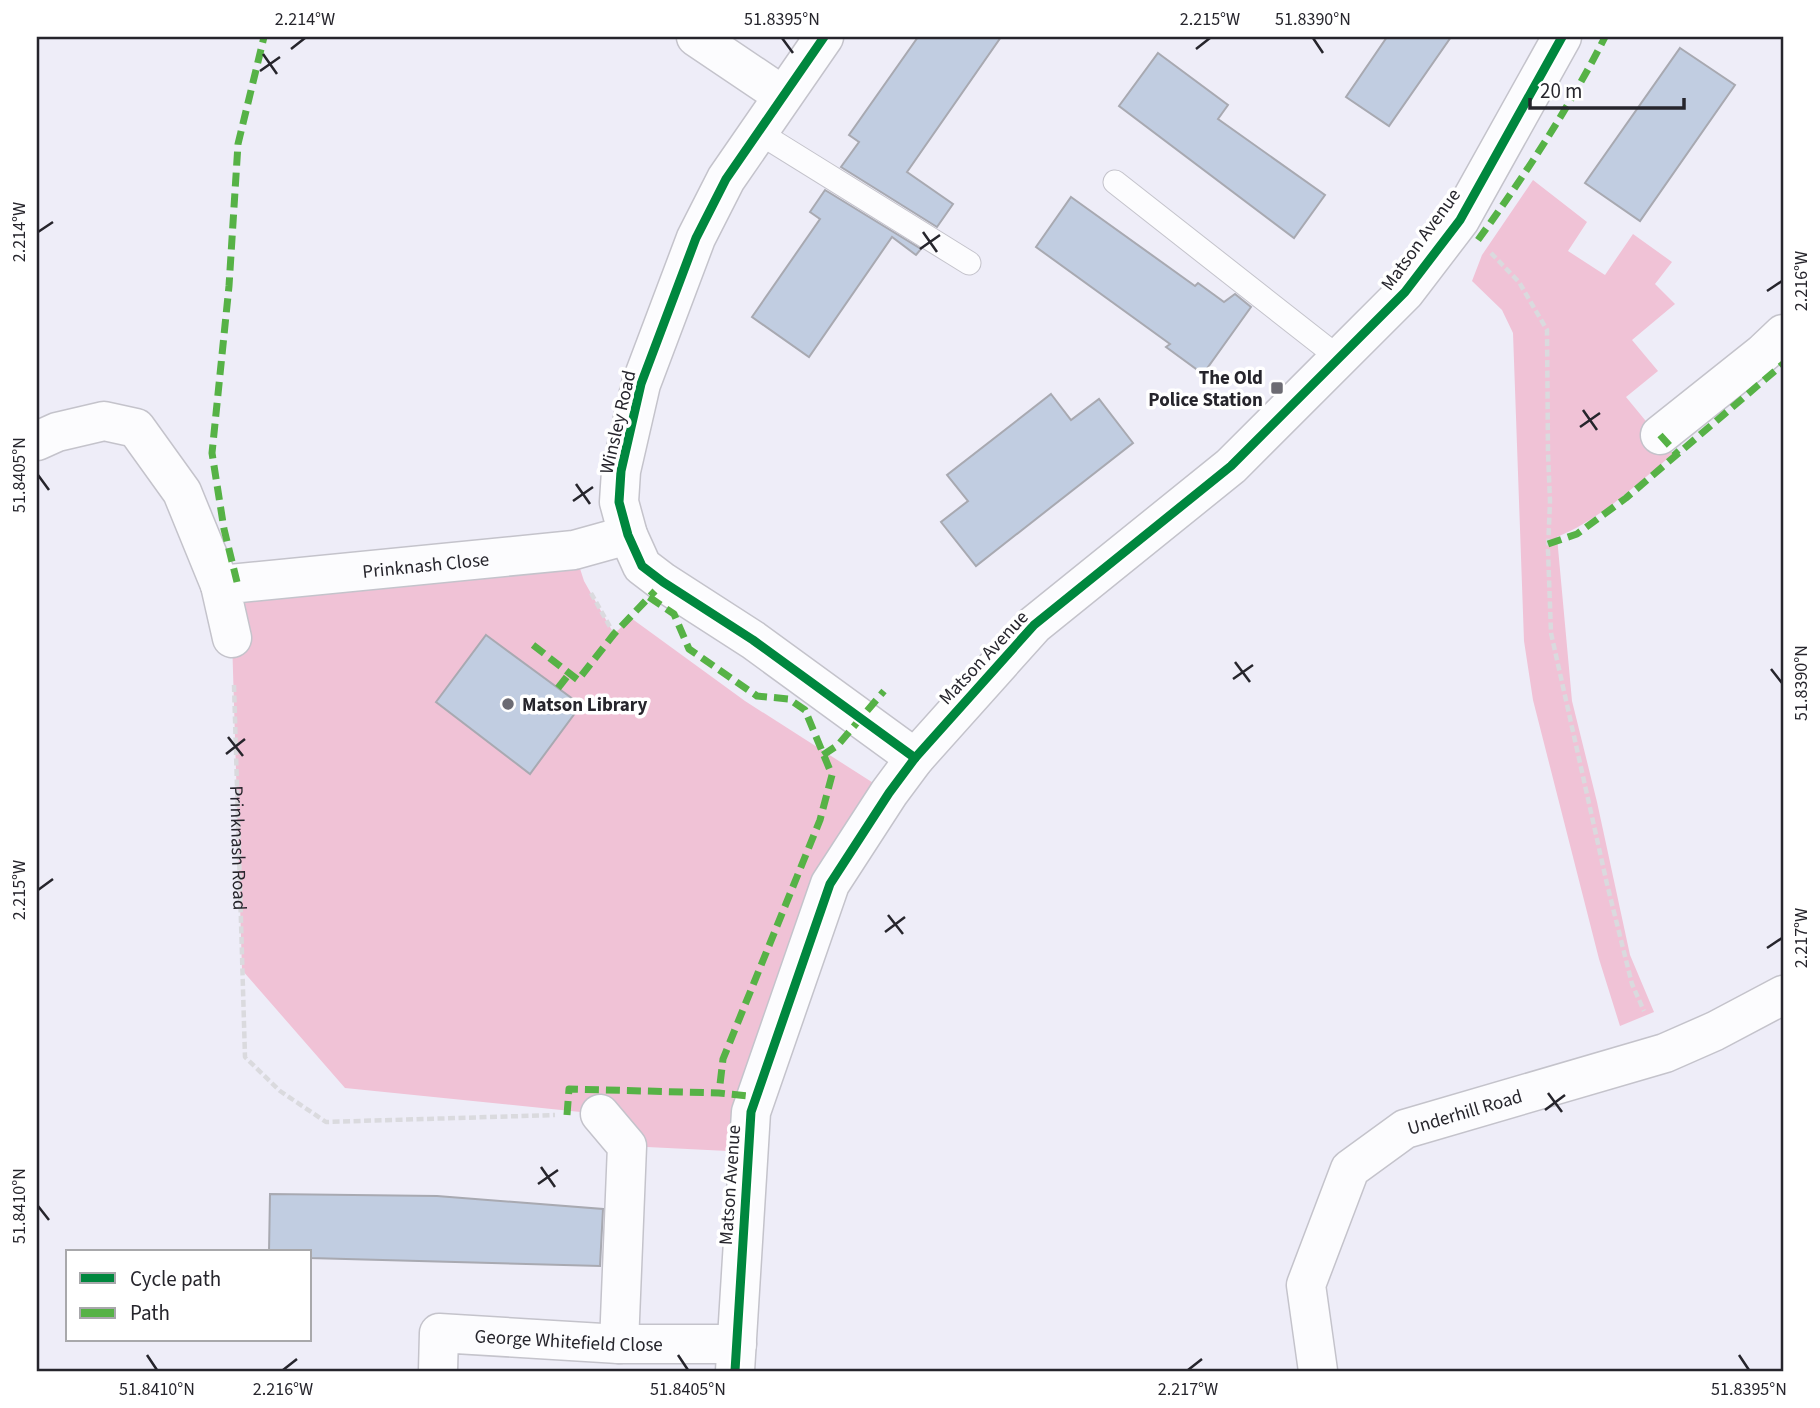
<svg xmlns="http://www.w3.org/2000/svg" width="1820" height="1408" font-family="'Source Sans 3',sans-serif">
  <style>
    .green { fill: #f0c2d6 }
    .building { fill: #c1cde1; stroke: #a8a9b1; stroke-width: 2 }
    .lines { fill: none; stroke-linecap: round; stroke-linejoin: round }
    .lane-casing { stroke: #c4c3cb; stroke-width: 25 }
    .street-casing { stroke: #c4c3cb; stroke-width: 41 }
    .path { stroke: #dadade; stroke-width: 4.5; stroke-dasharray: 7 3.5; stroke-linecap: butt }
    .lane { stroke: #fcfcfe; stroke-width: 23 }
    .street { stroke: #fcfcfe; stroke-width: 38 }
    .quiet { stroke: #56b246; stroke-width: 7; stroke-dasharray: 14 7; stroke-linecap: butt }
    .cycleway-casing { stroke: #fff; stroke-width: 13 }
    .cycleway { stroke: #00873e; stroke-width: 9 }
    .ticks { fill: none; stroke: #26252c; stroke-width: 2.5 }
    .poi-dot { fill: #6c6b73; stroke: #fff; stroke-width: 2.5 }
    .labels { text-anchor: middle; stroke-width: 7; stroke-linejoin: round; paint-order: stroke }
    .street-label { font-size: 19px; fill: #26252c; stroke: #fff }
    .poi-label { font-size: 19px; font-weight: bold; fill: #26252c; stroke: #fff; text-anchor: end }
    .neatline { fill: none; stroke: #26252c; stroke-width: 2.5 }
    .ticks-label { font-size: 18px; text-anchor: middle; fill: #26252c }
  </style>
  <rect width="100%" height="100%" fill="#eeedf8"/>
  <g class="green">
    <path d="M1533,180l54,42 -19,29 37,24 28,-41 39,28 -17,22 20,20 -43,36 26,31 -32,26 47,57c-36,30 -72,65 -116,83l15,164 25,101 33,153 24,57 -34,14 -21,-67 -66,-259 -9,-59 -11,-308 -11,-23 -30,-29 10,-26z"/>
    <polygon points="574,550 584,581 614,634 631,618 745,701 889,793 830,884 748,1152 627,1146 600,1114 345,1088 242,970 232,638 237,582"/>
  </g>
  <g class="building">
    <polygon points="918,37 1001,37 907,172 953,204 937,227 841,167 859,142 849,135"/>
    <polygon points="1387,37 1451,37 1389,126 1346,97"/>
    <polygon points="1680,48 1735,85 1640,221 1585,183"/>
    <polygon points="1158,53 1228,105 1218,119 1325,195 1294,238 1119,106"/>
    <polygon points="825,190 921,249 916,255 892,237 809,357 752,317 820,219 810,212"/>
    <polygon points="1071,197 1195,286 1198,283 1224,302 1235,294 1251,307 1203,374 1166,347 1170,344 1036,247"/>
    <polygon points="1051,394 1071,420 1099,399 1133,443 976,566 941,522 968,501 947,475"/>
    <polygon points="486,635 581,705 530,774 436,702"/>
    <polygon points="270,1194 437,1196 603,1209 600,1266 310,1258 310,1252 269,1252"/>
  </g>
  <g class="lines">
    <g class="lane-casing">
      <g id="lane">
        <polyline points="758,132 969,263"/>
        <polyline points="1115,182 1339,358"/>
      </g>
    </g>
    <g class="street-casing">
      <g id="street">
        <polyline points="696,37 782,95"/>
        <polyline points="824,37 726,179 696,238 641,384 621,471 619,502 628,535 642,566 663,582 753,640 915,758"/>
        <polyline points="1660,435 1763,353 1783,334"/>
        <polyline points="37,441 57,432 104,421 136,428 182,492 220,585"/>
        <path id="s2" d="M232,638l-12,-53 354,-35 54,-15"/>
        <polyline points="600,1114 627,1146 619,1344"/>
        <path id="s3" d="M438,1371l1,-38 180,11h118"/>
        <polyline points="735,1371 751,1112 830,884 889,793 915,758 1034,625 1231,466 1405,292 1460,220 1562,37"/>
        <path id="s4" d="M1318,1371l-12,-86 44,-116 55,-40 260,-76 50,-22 68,-36"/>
      </g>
    </g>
    <g class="path">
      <polyline points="1491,253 1519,282 1547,330 1548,452 1550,501 1548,550 1551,633 1607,884 1632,984 1644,1011"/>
      <polyline points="591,593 614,634"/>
      <path id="s1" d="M234,685l11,372 35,34 46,31 229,-7"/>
    </g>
    <use href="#lane" class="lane"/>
    <use href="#street" class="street"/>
    <g class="quiet">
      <path d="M1478,240c47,-65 91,-132 127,-203"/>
      <polyline points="1660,435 1678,455"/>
      <polyline points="1548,544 1577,534 1626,498 1783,364"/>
      <polyline points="237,582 224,529 212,453 229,286 238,144 264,37"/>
      <polyline points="649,597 674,614 689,649 757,696 789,699 805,710 832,775 820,820 723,1059 719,1093"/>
      <polyline points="533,645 578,680 614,634 655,591"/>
      <polyline points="558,688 569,674"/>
      <polyline points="823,755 838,745 884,691"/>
      <polyline points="567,1115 569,1089 719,1093 757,1097"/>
    </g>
    <g class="cycleway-casing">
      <g id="cycleway">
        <polyline points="824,37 726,179 696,238 641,384 621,471 619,502 628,535 642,566 663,582 753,640 915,758"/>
        <polyline points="735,1371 751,1112 830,884 889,793 915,758 1034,625 1231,466 1405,292 1460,220 1562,37"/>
      </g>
    </g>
    <use href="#cycleway" class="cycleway"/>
  </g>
  <path class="ticks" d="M782,38l11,15M1313,38l10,15M291,49l14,-11M1196,49l14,-11M263,54l14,20M260,71l20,-14M38,232l15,-10M923,232l14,20M920,249l20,-14M1767,291l15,-10M1583,410l14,20M1580,427l20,-14M38,475l11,15M576,484l14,20M573,501l20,-14M1235,662l15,20M1771,669l11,14M1233,679l20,-14M228,737l15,19M226,754l19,-15M38,890l15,-11M888,915l15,19M885,932l20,-15M1767,948l15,-10M1548,1093l14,19M1545,1110l20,-15M541,1167l14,20M538,1184l20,-14M38,1206l11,14M147,1355l10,15M678,1355l10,15M1739,1355l10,15M283,1370l14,-11M1188,1370l14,-11"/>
  <g class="poi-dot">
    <rect x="1270" y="381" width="14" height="14" rx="3.5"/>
    <circle cx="508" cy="704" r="7"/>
  </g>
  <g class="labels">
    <g class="street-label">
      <text transform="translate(1420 239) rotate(-54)" y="7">Matson Avenue</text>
      <text transform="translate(617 422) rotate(-77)" y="7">Winsley Road</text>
      <text dy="7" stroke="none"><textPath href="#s2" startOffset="261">Prinknash Close</textPath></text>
      <text transform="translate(983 657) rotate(-47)" y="7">Matson Avenue</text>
      <text dy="7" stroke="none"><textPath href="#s1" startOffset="163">Prinknash Road</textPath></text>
      <text dy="7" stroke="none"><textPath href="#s4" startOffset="341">Underhill Road</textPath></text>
      <text transform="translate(729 1185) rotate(-86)" y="7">Matson Avenue</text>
      <text dy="7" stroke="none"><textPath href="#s3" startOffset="168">George Whitefield Close</textPath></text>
    </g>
    <g class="poi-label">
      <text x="1263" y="384">The Old<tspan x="1263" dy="22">Police Station</tspan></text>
      <text x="522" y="711" text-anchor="start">Matson Library</text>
    </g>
  </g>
  <rect width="1820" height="1408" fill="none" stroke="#ffffff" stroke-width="77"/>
  <rect x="66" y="1250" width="245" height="91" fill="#ffffff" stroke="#a8a8ab" stroke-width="2"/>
  <rect x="80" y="1273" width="35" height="10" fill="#00873e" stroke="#a8a8ab" stroke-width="2"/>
  <text x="130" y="1286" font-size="21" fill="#26252c">Cycle path</text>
  <rect x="80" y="1308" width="35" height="10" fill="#56b246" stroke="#a8a8ab" stroke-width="2"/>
  <text x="130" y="1320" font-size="21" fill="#26252c">Path</text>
  <path d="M1530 98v10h154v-10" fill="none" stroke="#26252c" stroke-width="3.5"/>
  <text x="1540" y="98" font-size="21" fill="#26252c" stroke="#ffffff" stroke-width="5" paint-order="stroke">20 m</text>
  <rect x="38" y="38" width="1744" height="1332" class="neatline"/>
  <g class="ticks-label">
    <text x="305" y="25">2.214°W</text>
    <text x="782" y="25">51.8395°N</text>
    <text x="1210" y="25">2.215°W</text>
    <text x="1313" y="25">51.8390°N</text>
    <text transform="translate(19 232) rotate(-90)" y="6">2.214°W</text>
    <text transform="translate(1801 281) rotate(-90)" y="6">2.216°W</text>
    <text transform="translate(19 475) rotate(-90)" y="6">51.8405°N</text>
    <text transform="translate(1801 683) rotate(-90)" y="6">51.8390°N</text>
    <text transform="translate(19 890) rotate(-90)" y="6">2.215°W</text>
    <text transform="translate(1801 938) rotate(-90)" y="6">2.217°W</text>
    <text transform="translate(19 1206) rotate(-90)" y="6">51.8410°N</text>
    <text x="157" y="1395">51.8410°N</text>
    <text x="283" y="1395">2.216°W</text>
    <text x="688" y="1395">51.8405°N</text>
    <text x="1188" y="1395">2.217°W</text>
    <text x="1749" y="1395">51.8395°N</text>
  </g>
</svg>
